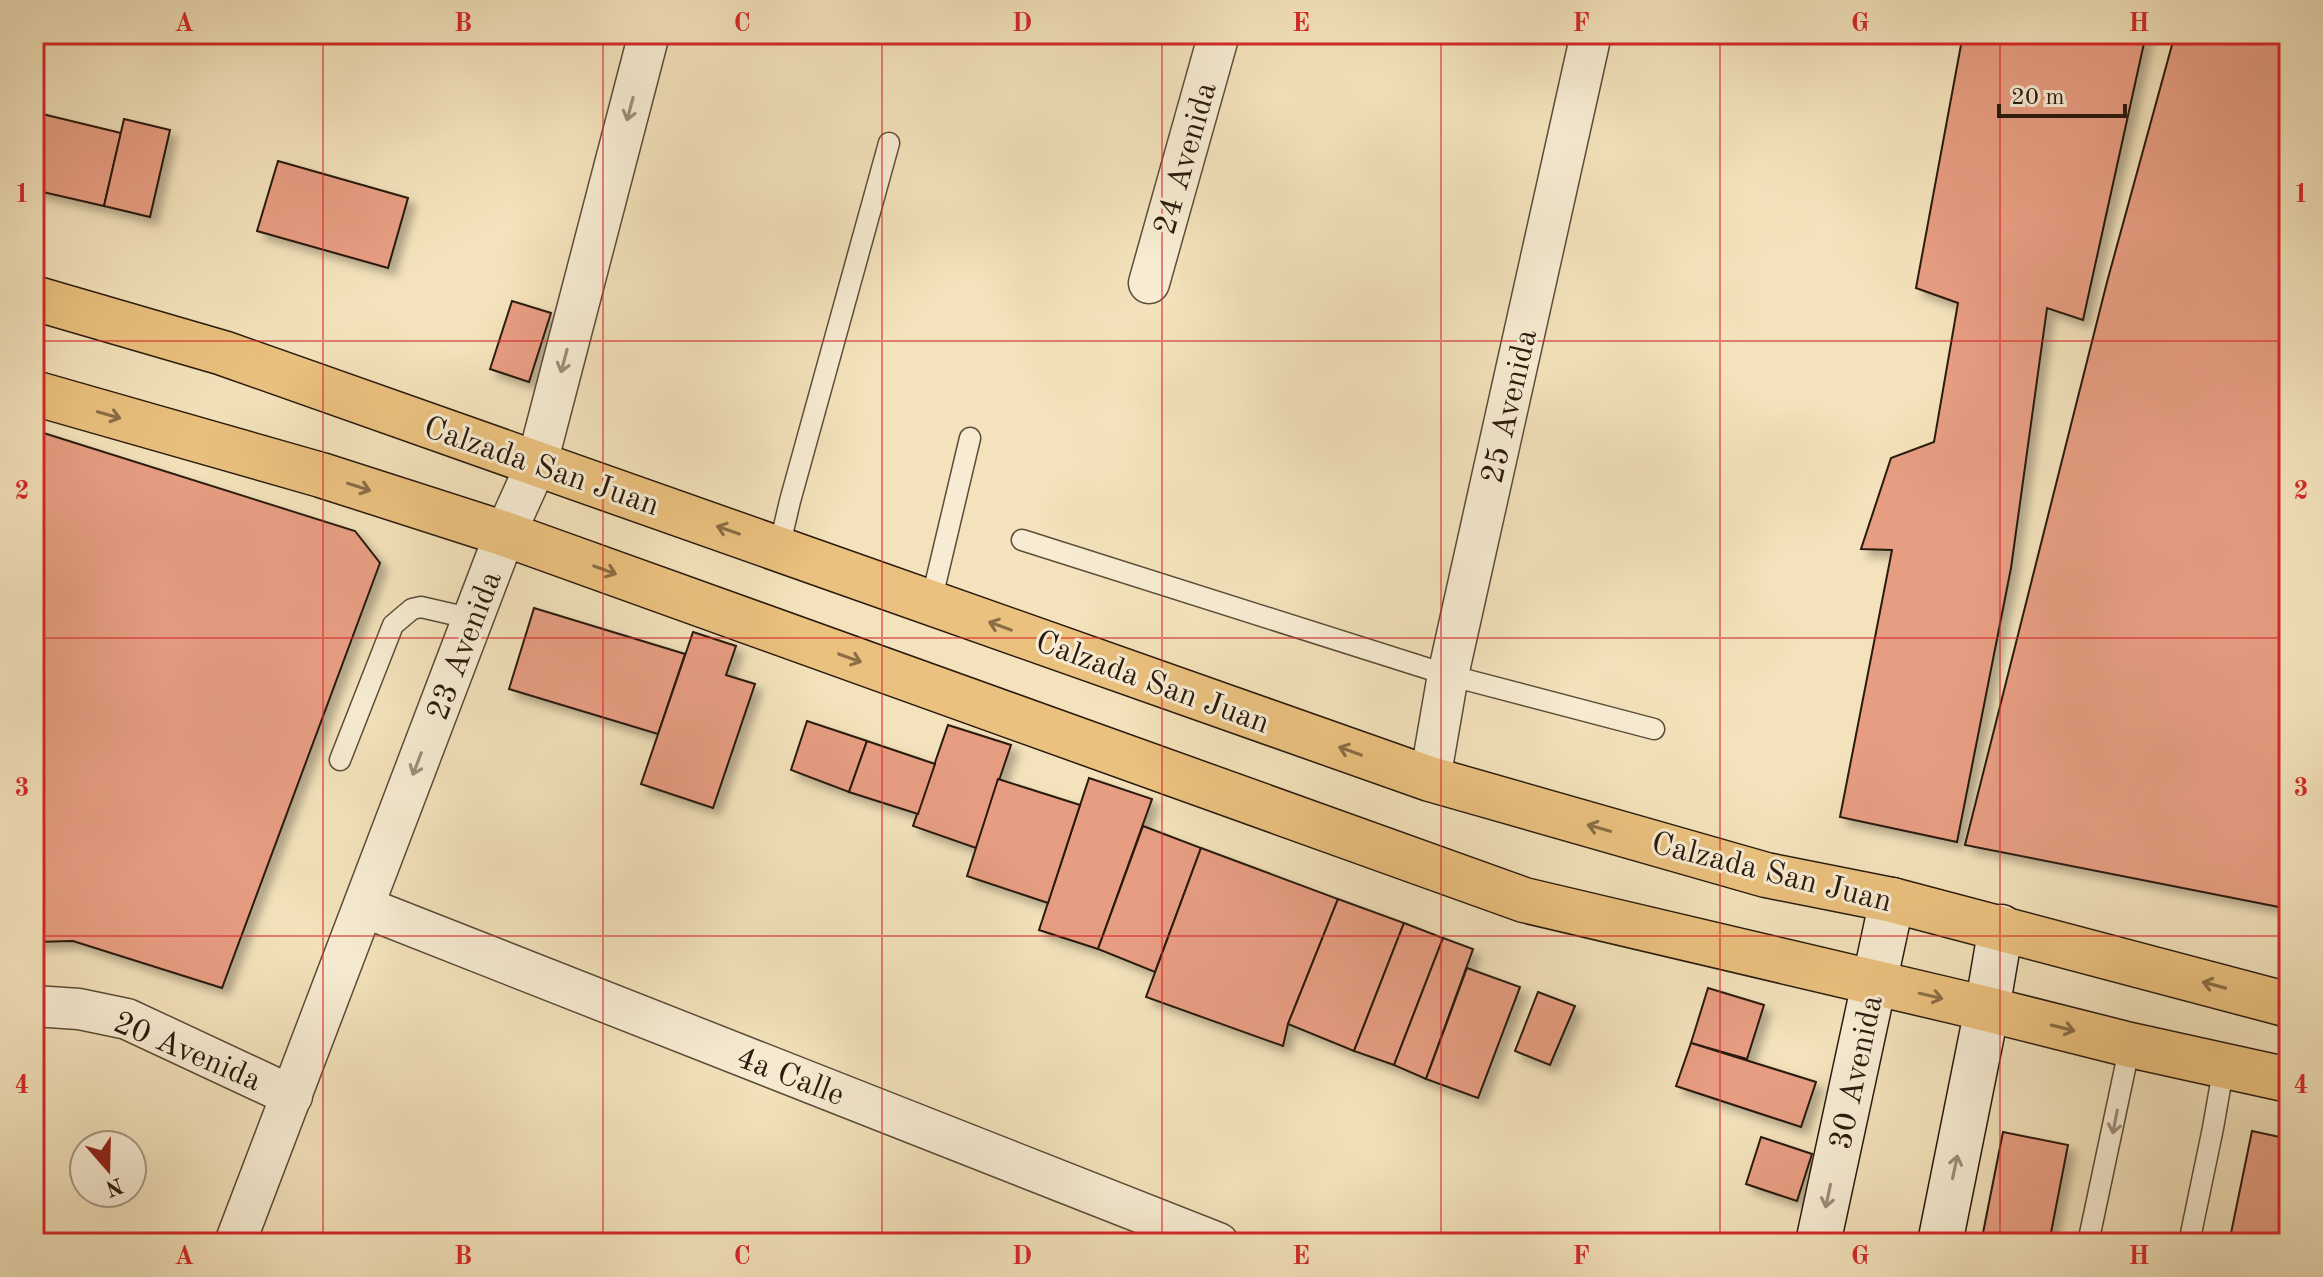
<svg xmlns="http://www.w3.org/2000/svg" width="2323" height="1277" font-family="'Old Standard TT',serif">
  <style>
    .building { fill: #e79d82; stroke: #2a1a0d; stroke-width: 2; filter: url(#shadow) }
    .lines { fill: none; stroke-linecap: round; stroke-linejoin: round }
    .lane-casing { stroke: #5c4c38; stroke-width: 23 }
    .street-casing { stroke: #5c4c38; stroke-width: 43 }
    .secondary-casing { stroke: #2a1a0d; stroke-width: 47 }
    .primary-casing { stroke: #2a1a0d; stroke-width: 47 }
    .lane { stroke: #f7ecd3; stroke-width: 20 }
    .street { stroke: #f7ecd3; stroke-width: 40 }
    .secondary { stroke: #f7ecd3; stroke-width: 44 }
    .primary { stroke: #eac17e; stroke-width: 44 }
    .oneway { stroke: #9b8e7a }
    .oneway2 { stroke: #8a6e46 }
    .grid { fill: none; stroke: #d62828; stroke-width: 2; stroke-opacity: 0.55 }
    .labels { text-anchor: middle; stroke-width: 6; stroke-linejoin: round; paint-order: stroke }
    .street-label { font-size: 32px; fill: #2a1a0d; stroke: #f7ecd3 }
    .neatline { fill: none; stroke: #d62828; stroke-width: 3 }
    .grid-label { font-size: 26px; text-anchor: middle; font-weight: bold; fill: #d62828 }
  </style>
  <defs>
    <filter id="shadow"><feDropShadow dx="7" dy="7" stdDeviation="4" flood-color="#0004"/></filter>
  </defs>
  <rect width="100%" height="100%" fill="#f3e2bb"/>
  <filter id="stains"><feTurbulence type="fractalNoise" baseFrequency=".0025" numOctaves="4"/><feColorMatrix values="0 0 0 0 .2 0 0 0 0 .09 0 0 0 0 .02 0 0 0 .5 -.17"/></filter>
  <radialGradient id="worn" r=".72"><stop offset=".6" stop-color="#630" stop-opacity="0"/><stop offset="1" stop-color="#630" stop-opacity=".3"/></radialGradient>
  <g class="building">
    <polygon points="1963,34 2146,34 2083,320 2047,308 2011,568 1957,842 1840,817 1892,550 1861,549 1891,458 1934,442 1958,303 1916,288"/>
    <polygon points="2175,34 2289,34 2289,909 1965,845 2107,282"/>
    <polygon points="34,112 121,133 104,206 34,190"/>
    <polygon points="124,119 170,130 150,217 104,206"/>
    <polygon points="278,161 408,198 388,268 257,231"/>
    <polygon points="512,301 551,313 529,382 490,369"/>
    <polygon points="34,430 355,531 380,563 222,988 73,941 34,942"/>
    <polygon points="534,608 685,654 658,734 509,689"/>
    <polygon points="693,632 736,646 726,675 755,684 713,808 641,784"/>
    <polygon points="807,721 867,741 849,792 791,770"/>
    <polygon points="948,725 1011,745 976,848 913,826"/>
    <polygon points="867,741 935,764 918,814 849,792"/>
    <polygon points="1089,778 1152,799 1098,949 1039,930"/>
    <polygon points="998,779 1080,805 1048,903 967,876"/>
    <polygon points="1143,826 1201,848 1155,972 1098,949"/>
    <polygon points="1201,848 1338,899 1288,1024 1283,1046 1146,997"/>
    <polygon points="1338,899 1404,923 1354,1051 1288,1024"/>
    <polygon points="1404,923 1443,938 1394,1065 1354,1051"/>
    <polygon points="1443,938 1473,949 1426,1079 1394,1065"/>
    <polygon points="1467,968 1520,987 1478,1098 1426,1079"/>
    <polygon points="1708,988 1764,1005 1747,1059 1691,1043"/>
    <polygon points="1538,992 1575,1006 1550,1065 1515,1051"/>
    <polygon points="1691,1043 1816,1082 1801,1127 1676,1086"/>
    <polygon points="2252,1131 2289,1139 2289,1243 2229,1243"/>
    <polygon points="2003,1132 2068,1145 2049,1243 1981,1243"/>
    <polygon points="1761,1137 1812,1154 1797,1201 1746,1184"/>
  </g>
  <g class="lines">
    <g class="lane-casing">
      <g id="lane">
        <polyline points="1022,540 1448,675 1654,729"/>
        <polyline points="779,548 790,501 889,143"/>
        <polyline points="931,602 970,438"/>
        <polyline points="340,760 393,625 412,609 421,607 473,619"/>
        <polyline points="2088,1243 2130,1045"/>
        <polyline points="2189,1243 2213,1128 2224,1065"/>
      </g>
    </g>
    <g class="street-casing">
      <g id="street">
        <polyline points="1149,283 1219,34"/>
        <polyline points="1430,779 1448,675 1591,34"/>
        <polyline points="364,907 1218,1243"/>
        <polyline points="34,1006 79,1009 127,1019 292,1096"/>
        <polyline points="235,1243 505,534 537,463 649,34"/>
      </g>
    </g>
    <g class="secondary-casing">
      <g id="secondary">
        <polyline points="1818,1243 1892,900"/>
        <polyline points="1940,1243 1987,1009 2001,927"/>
      </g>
    </g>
    <g class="primary-casing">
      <g id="primary">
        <polyline points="34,298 223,353 1430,779 1766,875 1892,900 2289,1005"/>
        <polyline points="34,393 321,475 505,534 1524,900 1987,1009 2130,1045 2289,1080"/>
      </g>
    </g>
    <use href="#lane" class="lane"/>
    <use href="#street" class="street"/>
    <use href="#secondary" class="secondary"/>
    <use href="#primary" class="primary"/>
  </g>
  <defs><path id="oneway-shaft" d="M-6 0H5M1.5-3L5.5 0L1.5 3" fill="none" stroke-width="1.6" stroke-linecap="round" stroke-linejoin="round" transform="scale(2)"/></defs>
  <g class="oneway">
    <use href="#oneway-shaft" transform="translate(630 109) rotate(105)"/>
    <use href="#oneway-shaft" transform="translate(564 361) rotate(105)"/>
    <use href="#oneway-shaft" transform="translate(417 764) rotate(111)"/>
    <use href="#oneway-shaft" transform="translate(2115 1122) rotate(101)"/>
    <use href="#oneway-shaft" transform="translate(1955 1167) rotate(-78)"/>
    <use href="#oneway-shaft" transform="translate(1828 1196) rotate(102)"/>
  </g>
  <g class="oneway2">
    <use href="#oneway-shaft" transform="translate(109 415) rotate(16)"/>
    <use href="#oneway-shaft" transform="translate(359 487) rotate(18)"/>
    <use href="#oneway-shaft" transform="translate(728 530) rotate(-161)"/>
    <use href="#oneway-shaft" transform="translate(605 570) rotate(20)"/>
    <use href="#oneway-shaft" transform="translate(1000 626) rotate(-160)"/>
    <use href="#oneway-shaft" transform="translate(850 658) rotate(20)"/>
    <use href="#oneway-shaft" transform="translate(1350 751) rotate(-160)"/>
    <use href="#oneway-shaft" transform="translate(1599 828) rotate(-164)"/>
    <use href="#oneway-shaft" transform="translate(2214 985) rotate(-165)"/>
    <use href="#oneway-shaft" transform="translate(1931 996) rotate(13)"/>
    <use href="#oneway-shaft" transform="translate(2063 1028) rotate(14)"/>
  </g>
  <path class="grid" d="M323,34v1209M603,34v1209M882,34v1209M1162,34v1209M1441,34v1209M1720,34v1209M2000,34v1209M34,341h2255M34,638h2255M34,936h2255"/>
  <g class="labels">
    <g class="street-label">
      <text transform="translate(1184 158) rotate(-74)" y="11">24 Avenida</text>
      <text transform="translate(1508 406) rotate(-77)" y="11">25 Avenida</text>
      <text transform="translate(542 465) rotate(19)" y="11">Calzada San Juan</text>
      <text transform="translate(463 645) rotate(-69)" y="11">23 Avenida</text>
      <text transform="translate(1153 681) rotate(20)" y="11">Calzada San Juan</text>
      <text transform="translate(1772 871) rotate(14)" y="11">Calzada San Juan</text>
      <text transform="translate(188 1050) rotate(23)" y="11">20 Avenida</text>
      <text transform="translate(1855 1072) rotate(-78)" y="11">30 Avenida</text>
      <text transform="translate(791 1075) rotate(21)" y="11">4a Calle</text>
    </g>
  </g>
  <rect width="2323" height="1277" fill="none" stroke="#f3e2bb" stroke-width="88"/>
  <g transform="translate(108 1169) rotate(160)"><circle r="38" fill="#f7ecd3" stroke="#a59884" stroke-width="2"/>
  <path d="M0-6L14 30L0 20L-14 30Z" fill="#8f2418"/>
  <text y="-12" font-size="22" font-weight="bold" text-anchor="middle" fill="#2a1a0d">N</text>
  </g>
  <path d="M1999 104v12h126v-12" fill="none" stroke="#2a1a0d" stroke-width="4"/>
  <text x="2011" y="104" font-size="24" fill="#2a1a0d" stroke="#f7ecd3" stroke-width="6" paint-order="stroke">20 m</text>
  <rect x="44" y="44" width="2235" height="1189" class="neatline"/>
  <g class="grid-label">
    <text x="184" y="31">A</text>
    <text x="463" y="31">B</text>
    <text x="742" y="31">C</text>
    <text x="1022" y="31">D</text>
    <text x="1301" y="31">E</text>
    <text x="1581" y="31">F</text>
    <text x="1860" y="31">G</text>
    <text x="2139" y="31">H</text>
    <text x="22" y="202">1</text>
    <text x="2301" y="202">1</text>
    <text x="22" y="499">2</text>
    <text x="2301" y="499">2</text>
    <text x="22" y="796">3</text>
    <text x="2301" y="796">3</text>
    <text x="22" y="1093">4</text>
    <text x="2301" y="1093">4</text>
    <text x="184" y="1264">A</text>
    <text x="463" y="1264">B</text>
    <text x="742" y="1264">C</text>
    <text x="1022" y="1264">D</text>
    <text x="1301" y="1264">E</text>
    <text x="1581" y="1264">F</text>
    <text x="1860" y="1264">G</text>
    <text x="2139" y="1264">H</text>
  </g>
  <rect width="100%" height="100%" filter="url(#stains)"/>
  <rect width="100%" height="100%" fill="url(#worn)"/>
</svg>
